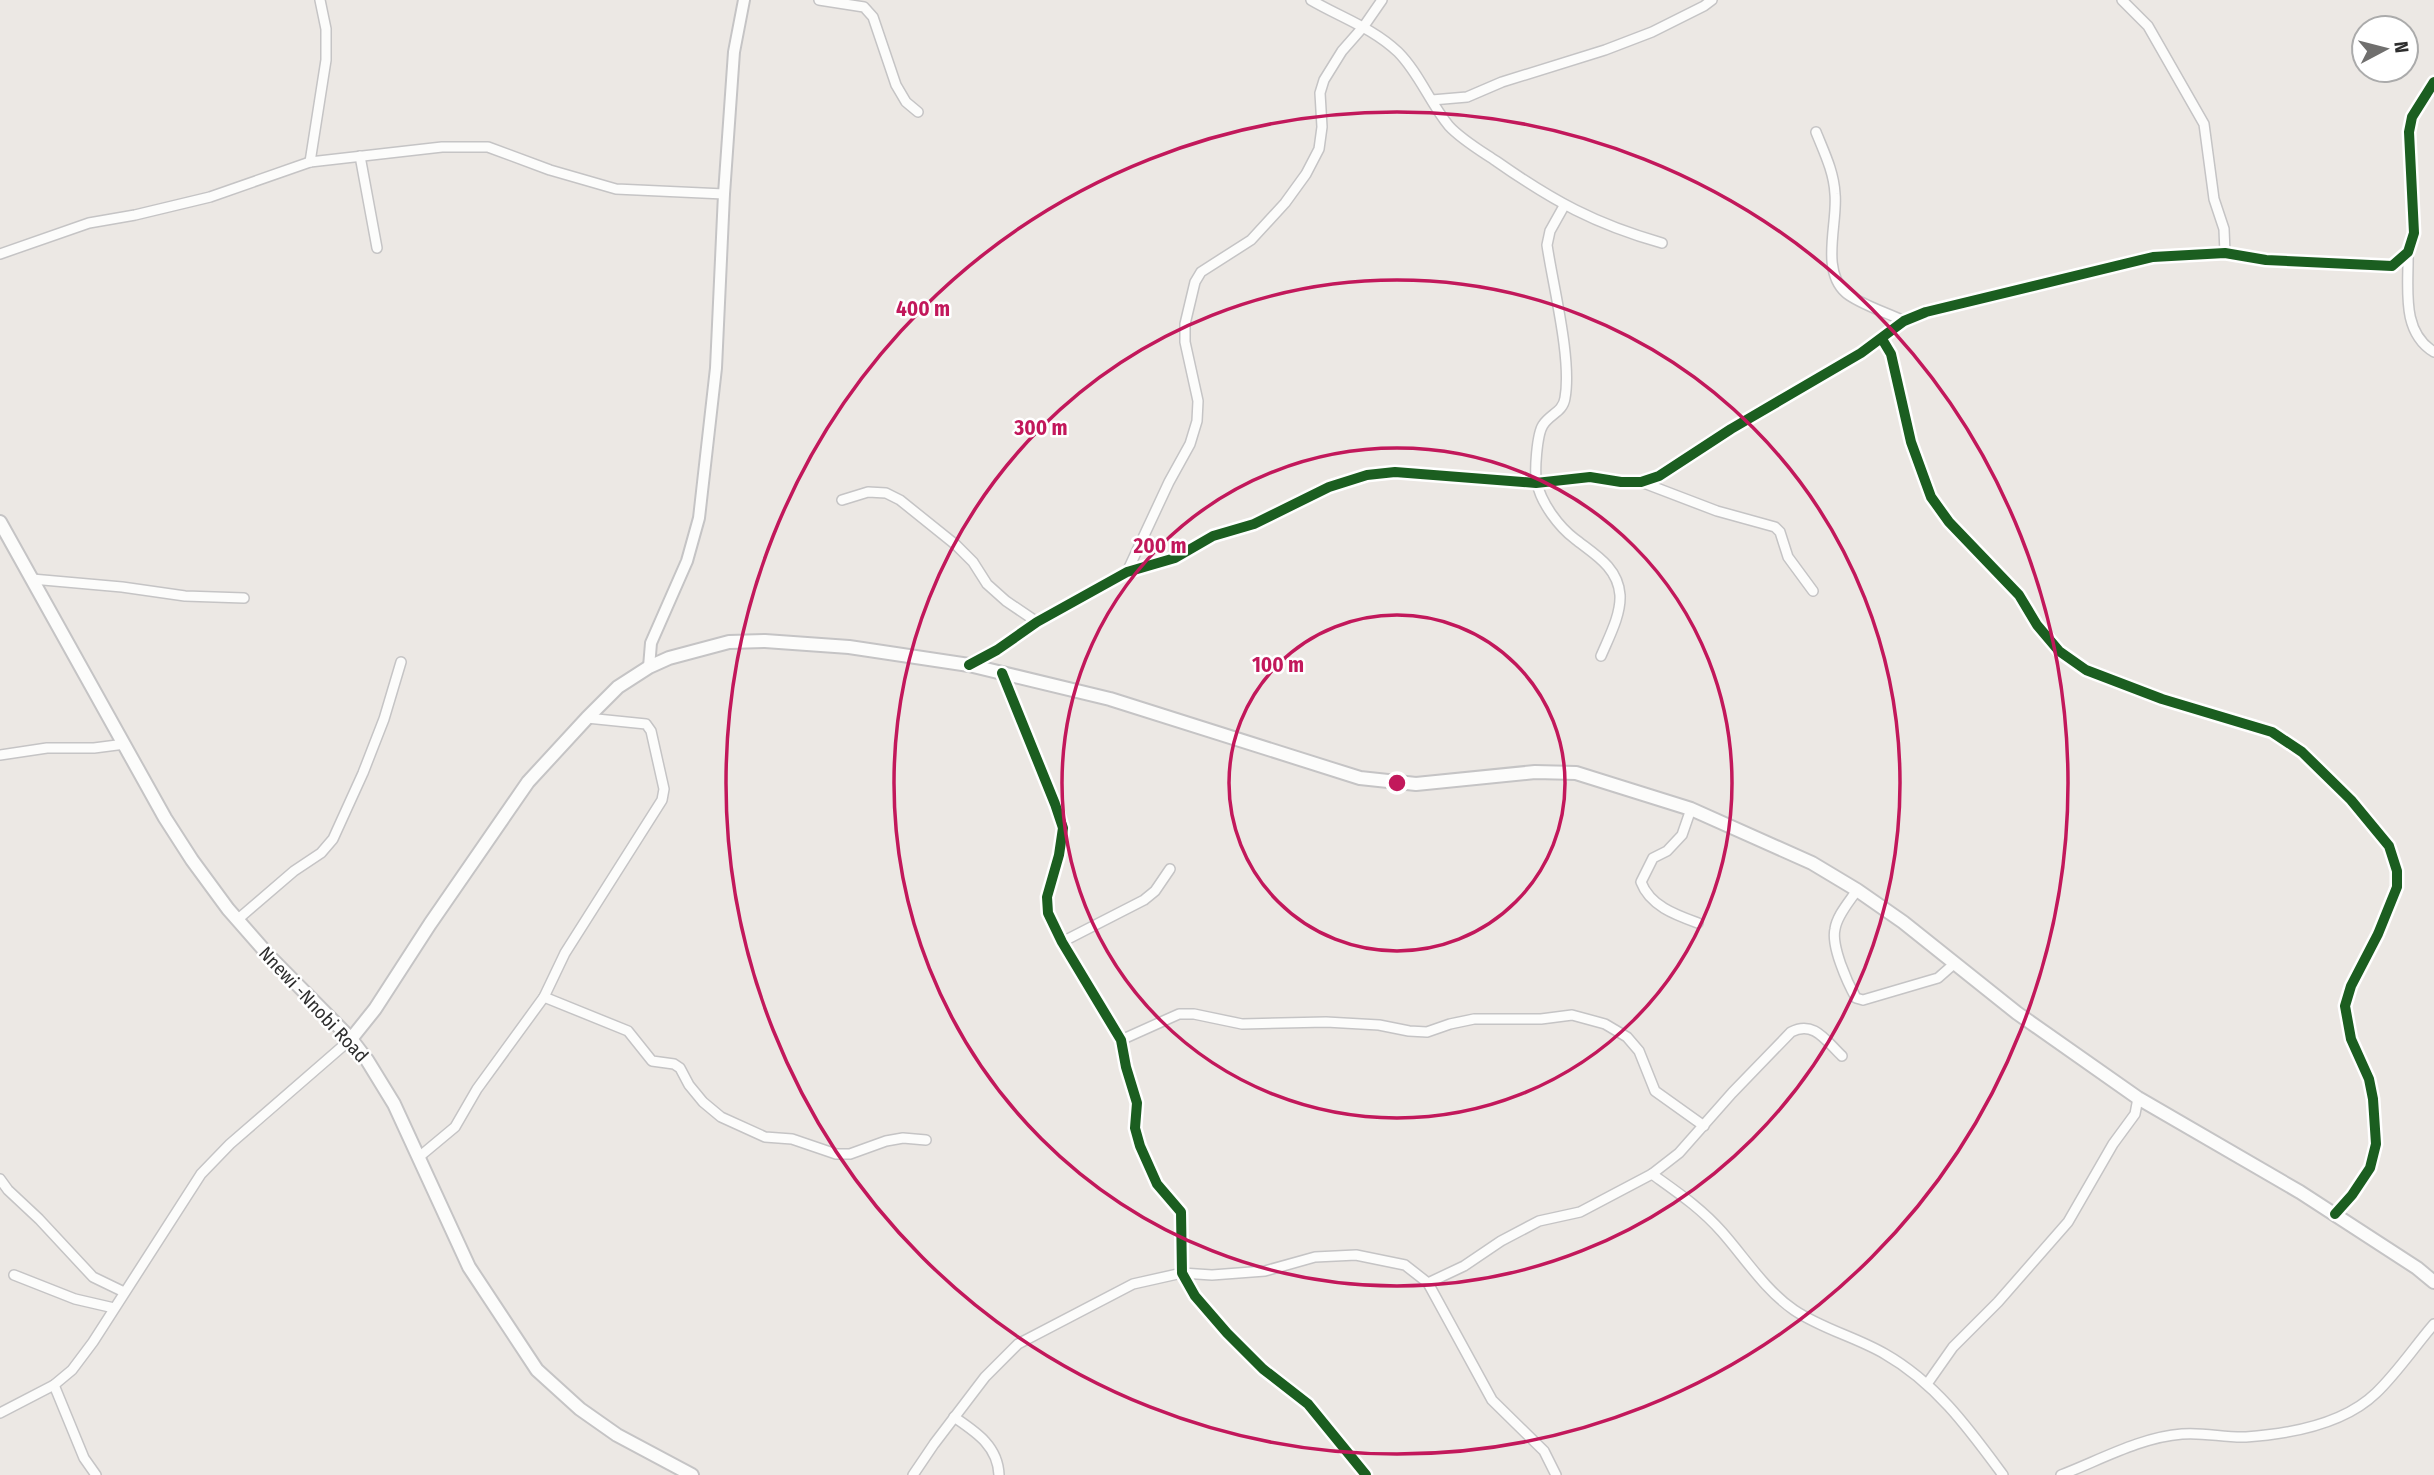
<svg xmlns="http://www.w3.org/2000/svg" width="2434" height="1475" font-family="'Fira Sans Condensed',sans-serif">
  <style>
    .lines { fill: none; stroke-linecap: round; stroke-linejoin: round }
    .minor-casing { stroke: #c5c4c5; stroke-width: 12 }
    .tertiary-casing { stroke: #c5c4c5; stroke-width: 14 }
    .secondary-casing { stroke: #c5c4c5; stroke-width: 16 }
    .minor { stroke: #fcfcfb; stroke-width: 9 }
    .tertiary { stroke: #fcfcfb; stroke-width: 10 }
    .secondary { stroke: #fcfcfb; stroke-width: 12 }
    .cycleway-casing { stroke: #fff; stroke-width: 15 }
    .cycleway { stroke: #1b5e20; stroke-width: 10 }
    .ring { fill: none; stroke: #c2185b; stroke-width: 3.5 }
    .labels { text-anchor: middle; stroke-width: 5; stroke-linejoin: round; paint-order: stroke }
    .street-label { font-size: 19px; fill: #2e2e2e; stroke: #fff }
    .centre { fill: #c2185b; stroke: #fff; stroke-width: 3.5 }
    .ring-label { font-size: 21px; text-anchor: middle; font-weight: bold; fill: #c2185b; stroke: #fff; stroke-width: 5; stroke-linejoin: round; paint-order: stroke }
  </style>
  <rect width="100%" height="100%" fill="#ece8e4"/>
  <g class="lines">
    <g class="minor-casing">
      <g id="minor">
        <polyline points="819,0 864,7 873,17 896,85 906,102 918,112"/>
        <path d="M1311,0c29,17 62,28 87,52 21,21 32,51 51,74 13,14 32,25 47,35 57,40 99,63 166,82"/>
        <polyline points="2122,0 2148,26 2204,124 2214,199 2224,229 2225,253"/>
        <polyline points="1432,100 1467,97 1502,82 1605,50 1652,32 1704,6 1712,0"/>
        <path d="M1816,132c8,20 18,40 19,62 3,29 -15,76 11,99 13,11 42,20 58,28"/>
        <polyline points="360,156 377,248"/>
        <polyline points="310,162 326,60 326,29 320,0"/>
        <path d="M1564,206l-14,25 -3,14c6,41 25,114 18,153 -2,14 -15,16 -22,27 -6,9 -9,47 -6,58 4,20 22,44 38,56 19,15 43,28 45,56 1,20 -11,42 -19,61"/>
        <path d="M2408,252c1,35 -8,79 26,100"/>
        <polyline points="0,254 89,223 135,215 210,197 310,162 442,147 488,147 550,170 616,189 724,194"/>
        <polyline points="1882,339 1891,354 1911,442 1931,497 1949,522 2019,595 2037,625 2059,651 2086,670 2162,699 2272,732 2302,752 2351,800 2389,846 2397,871 2397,887 2378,934 2351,986 2345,1006 2351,1039 2369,1079 2373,1099 2376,1144 2370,1168 2352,1195 2335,1214"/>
        <polyline points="1641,482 1717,511 1775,527 1780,532 1788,557 1813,591"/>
        <polyline points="842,500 868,492 886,493 900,500 956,545 973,562 987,584 1006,601 1037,622"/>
        <polyline points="1127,572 1169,482 1190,444 1197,421 1198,401 1185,342 1185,324 1195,282 1201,272 1251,240 1285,203 1306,174 1319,149 1322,127 1320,93 1324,80 1342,51 1364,26 1382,0"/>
        <polyline points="32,579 122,587 185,596 244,598"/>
        <polyline points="969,665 997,650 1037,622 1127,572 1175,558 1213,536 1254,524 1329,487 1367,475 1395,472 1536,483 1590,477 1621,482 1641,482 1659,476 1731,429 1861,353 1904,321 1926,312 2153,257 2225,253 2266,260 2392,266 2408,252 2414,233 2409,132 2412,117 2434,82"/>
        <polyline points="1002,673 1055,804 1063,828 1059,855 1047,897 1048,913 1062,942 1121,1040 1126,1067 1137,1103 1135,1128 1140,1146 1157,1184 1181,1212 1182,1273 1195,1296 1227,1333 1263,1369 1308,1404 1366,1475"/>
        <polyline points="0,755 47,748 94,748 125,744"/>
        <path d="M1691,809l-9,26 -15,16 -14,7 -12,24c9,24 35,33 57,41"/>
        <path d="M1857,890c-7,11 -20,25 -22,39 -4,17 12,53 21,69l7,2 75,-22 17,-15"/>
        <polyline points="237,920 294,871 321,853 333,839 363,773 384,719 401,662"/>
        <polyline points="1062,942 1144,900 1155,891 1170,869"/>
        <polyline points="544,997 628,1031 652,1061 674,1064 680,1068 689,1085 703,1102 721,1117 765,1137 792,1139 836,1154 850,1154 886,1141 903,1138 926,1140"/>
        <polyline points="1121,1040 1179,1014 1194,1014 1242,1024 1326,1022 1379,1025 1409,1031 1427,1032 1450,1024 1474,1019 1541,1019 1572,1015 1605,1024 1627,1037 1639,1051 1655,1091 1704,1126"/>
        <polyline points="419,1157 455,1127 477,1089 544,997 565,953 662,800 664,789 651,731 646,724 587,718"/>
        <path d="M1652,1174c25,18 49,34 70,58 23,26 43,58 72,78 28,19 62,27 91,44 51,29 84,75 118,121"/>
        <polyline points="0,1179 8,1190 39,1219 93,1277 124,1292"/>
        <polyline points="14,1275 75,1299 114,1308"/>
        <path d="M1428,1283l36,-17 37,-25 38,-20 41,-9 72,-38 27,-21 53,-60 59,-61c23,-12 35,9 51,24"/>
        <polyline points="1927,1384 1953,1347 1998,1302 2068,1222 2113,1144 2135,1114 2138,1098"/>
        <polyline points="54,1385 84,1458 96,1475"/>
        <polyline points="0,1413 54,1385 72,1370 93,1342 201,1174 230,1144 351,1039"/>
        <path d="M954,1417c22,15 44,29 45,58"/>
        <polyline points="913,1475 934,1444 985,1377 1018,1344 1133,1284 1182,1273 1212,1275 1265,1271 1315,1257 1356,1255 1405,1265 1428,1283 1492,1400 1544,1451 1556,1475"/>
        <path d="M2061,1475c39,-15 80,-38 121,-41 22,-2 43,4 64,3 43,-3 98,-13 130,-44 21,-20 39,-47 58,-69"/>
      </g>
    </g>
    <g class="tertiary-casing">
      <polyline id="tertiary" points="649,667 651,643 687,561 699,518 716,368 724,194 734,52 744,0"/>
    </g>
    <g class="secondary-casing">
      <g id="secondary">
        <polyline points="0,522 165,818 192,860 228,909 271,958 351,1039 367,1060 394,1104 469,1267 537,1370 580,1409 617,1435 692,1475"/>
        <polyline points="351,1039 375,1009 430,924 528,782 587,718 618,687 649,667 669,658 729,642 765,641 849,647 969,665 1110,699 1360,778 1416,784 1535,772 1576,773 1691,809 1812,863 1857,890 1903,922 2017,1013 2138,1098 2300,1192 2417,1268 2434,1282"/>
      </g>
    </g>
    <use href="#minor" class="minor"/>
    <use href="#tertiary" class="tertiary"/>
    <use href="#secondary" class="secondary"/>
    <g class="cycleway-casing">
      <g id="cycleway">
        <polyline points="1882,339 1891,354 1911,442 1931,497 1949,522 2019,595 2037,625 2059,651 2086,670 2162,699 2272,732 2302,752 2351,800 2389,846 2397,871 2397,887 2378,934 2351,986 2345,1006 2351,1039 2369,1079 2373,1099 2376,1144 2370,1168 2352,1195 2335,1214"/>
        <polyline points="969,665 997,650 1037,622 1127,572 1175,558 1213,536 1254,524 1329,487 1367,475 1395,472 1536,483 1590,477 1621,482 1641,482 1659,476 1731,429 1861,353 1904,321 1926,312 2153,257 2225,253 2266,260 2392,266 2408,252 2414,233 2409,132 2412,117 2434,82"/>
        <polyline points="1002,673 1055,804 1063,828 1059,855 1047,897 1048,913 1062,942 1121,1040 1126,1067 1137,1103 1135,1128 1140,1146 1157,1184 1181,1212 1182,1273 1195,1296 1227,1333 1263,1369 1308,1404 1366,1475"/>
      </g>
    </g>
    <use href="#cycleway" class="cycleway"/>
  </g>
  <g class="ring">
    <circle cx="1397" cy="783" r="168"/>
    <circle cx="1397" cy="783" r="335"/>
    <circle cx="1397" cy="783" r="503"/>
    <circle cx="1397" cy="783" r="671"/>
  </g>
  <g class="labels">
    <g class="street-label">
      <text transform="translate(314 1004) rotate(47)" y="7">Nnewi -Nnobi Road</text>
    </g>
  </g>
  <circle cx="1397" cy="783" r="10" class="centre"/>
  <g class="ring-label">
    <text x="923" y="316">400 m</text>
    <text x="1041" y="435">300 m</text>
    <text x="1160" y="553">200 m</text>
    <text x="1278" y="672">100 m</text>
  </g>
  <g transform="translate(2385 49) rotate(83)"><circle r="33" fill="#ffffff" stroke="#ababab" stroke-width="2"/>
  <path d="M0-5L12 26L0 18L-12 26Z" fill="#706f6e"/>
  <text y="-10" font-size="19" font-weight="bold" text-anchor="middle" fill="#2e2e2e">N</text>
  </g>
</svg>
